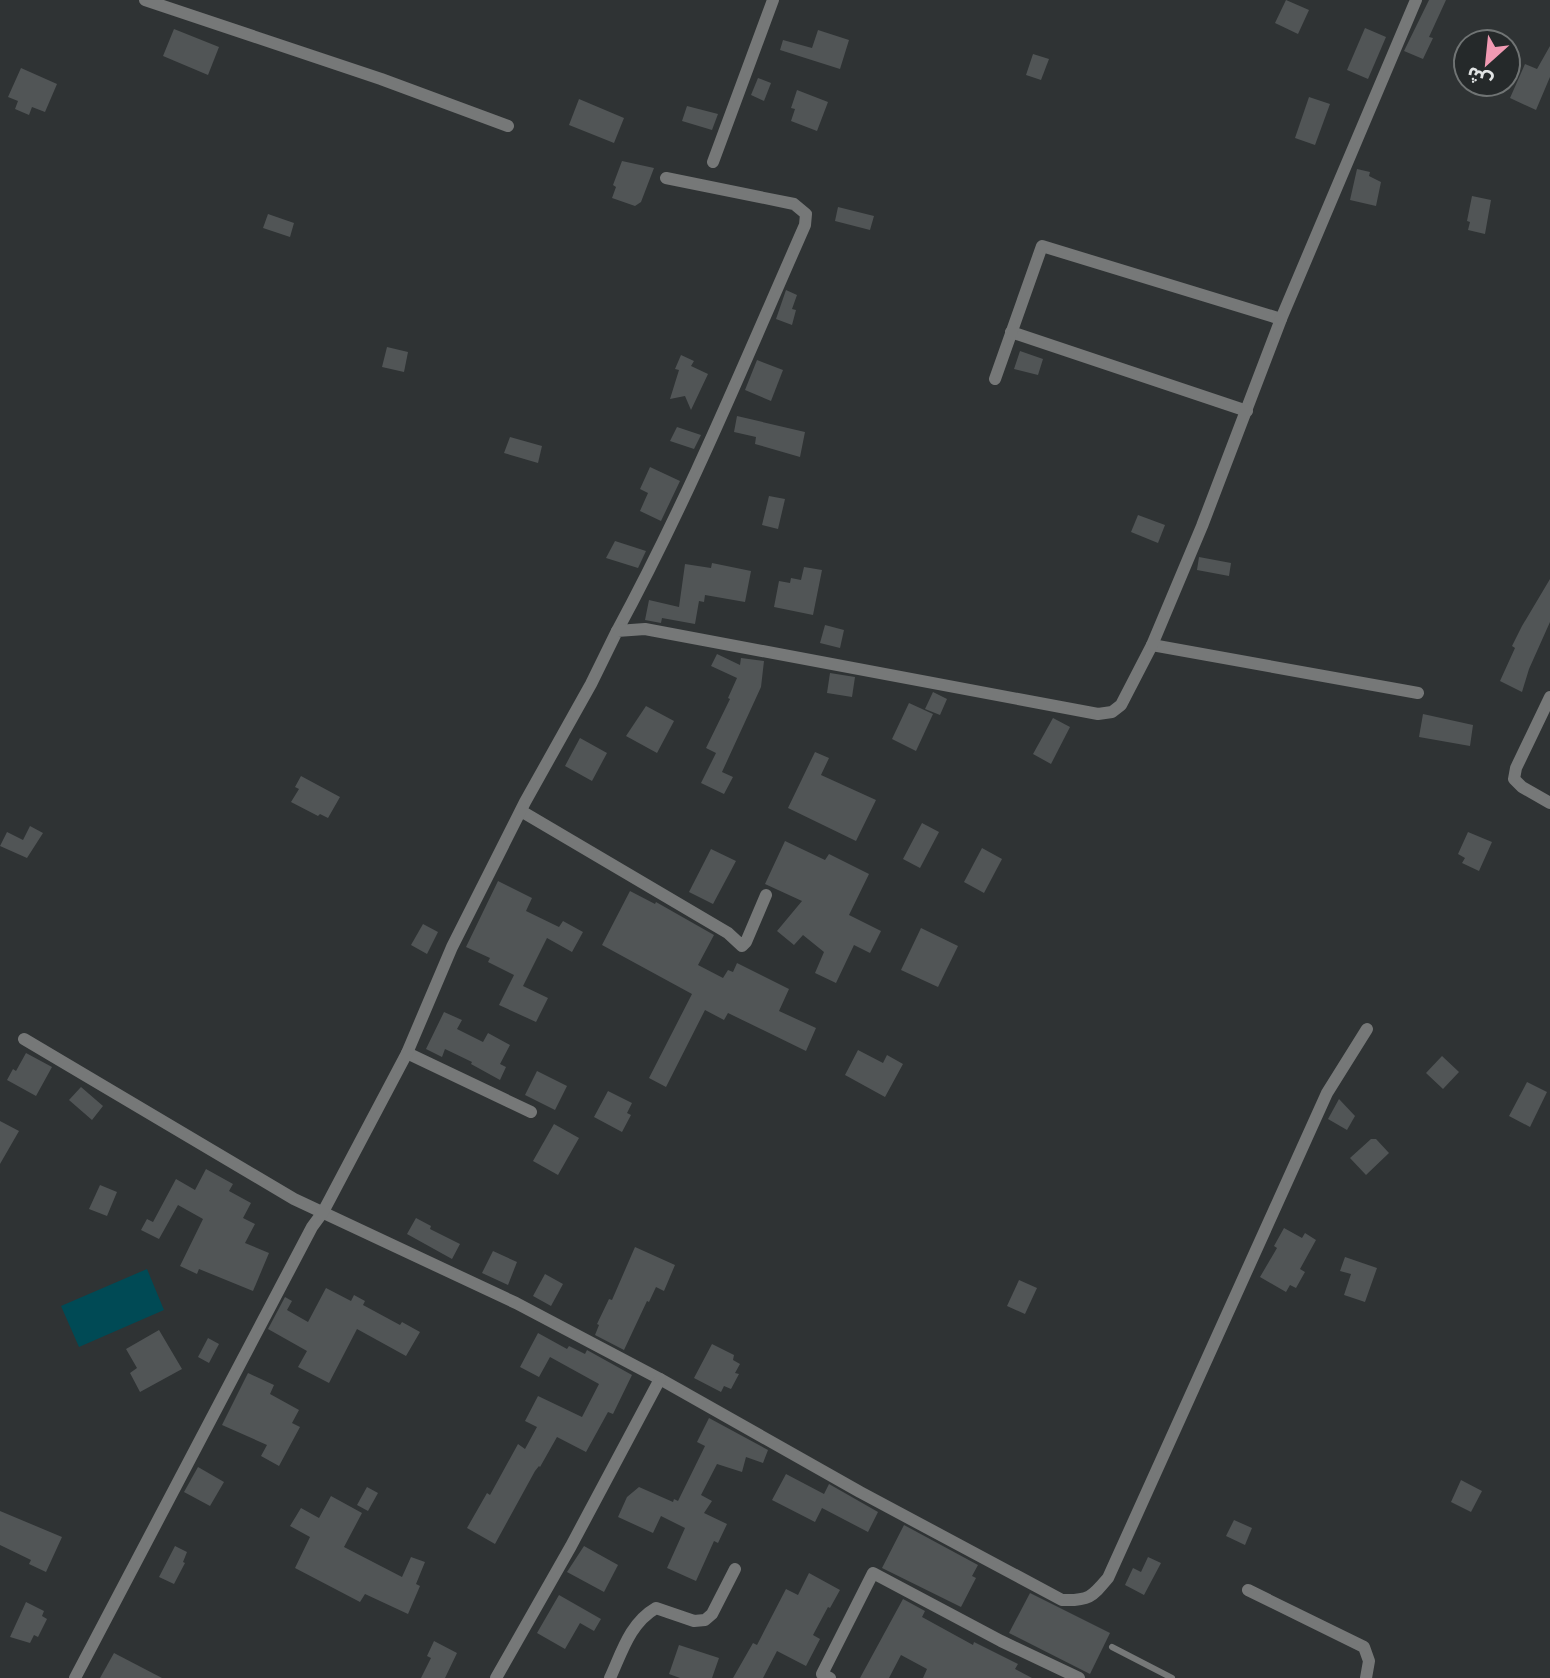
<svg xmlns="http://www.w3.org/2000/svg" width="1550" height="1678" font-family="Poppins,'Noto Sans Arabic',sans-serif">
  <style>
    .green { fill: #004a55 }
    .building { fill: #515556 }
    .lines { fill: none; stroke-linecap: round; stroke-linejoin: round }
    .lane { stroke: #767878; stroke-width: 6 }
    .street { stroke: #767878; stroke-width: 12 }
  </style>
  <rect width="100%" height="100%" fill="#2f3334"/>
  <polygon class="green" points="147,1269 164,1310 79,1347 61,1306"/>
  <g class="building">
    <polygon points="1286,0 1309,10 1298,34 1275,23"/>
    <polygon points="1429,0 1446,0 1429,37 1433,38 1423,59 1404,51"/>
    <polygon points="1365,28 1386,37 1368,79 1347,70"/>
    <polygon points="174,29 219,47 208,75 163,56"/>
    <polygon points="818,30 849,40 840,69 780,50 783,40 812,48"/>
    <polygon points="1550,46 1550,77 1536,110 1510,98 1525,64 1537,69"/>
    <polygon points="1033,54 1049,59 1041,80 1026,75"/>
    <polygon points="21,68 57,84 45,112 32,107 29,115 15,109 18,101 8,97"/>
    <polygon points="758,78 771,83 764,101 751,95"/>
    <polygon points="797,90 828,102 817,131 791,121 795,109 791,108"/>
    <polygon points="1309,97 1330,104 1315,145 1295,138"/>
    <polygon points="579,99 624,118 614,143 569,125"/>
    <polygon points="687,106 718,114 712,130 682,121"/>
    <polygon points="622,161 654,168 641,202 635,206 612,198 616,187 613,185"/>
    <polygon points="1357,169 1370,172 1369,176 1381,182 1376,206 1350,200"/>
    <polygon points="1472,196 1491,200 1485,234 1468,230 1470,222 1467,221"/>
    <polygon points="838,207 874,216 870,230 835,221"/>
    <polygon points="268,214 294,223 290,237 263,228"/>
    <polygon points="786,290 797,295 792,309 796,310 792,325 776,319"/>
    <polygon points="387,347 408,352 404,372 382,367"/>
    <polygon points="1020,351 1043,359 1038,375 1014,369"/>
    <polygon points="681,355 694,361 691,366 708,374 691,410 685,396 670,399 679,370 675,369"/>
    <polygon points="757,360 783,370 771,401 745,390"/>
    <polygon points="737,416 805,432 800,457 755,444 756,437 734,432"/>
    <polygon points="677,427 701,435 694,449 670,441"/>
    <polygon points="510,437 542,446 538,463 504,453"/>
    <polygon points="650,467 680,481 661,521 640,511 648,493 640,489"/>
    <polygon points="769,496 785,499 778,529 762,525"/>
    <polygon points="1138,515 1165,525 1158,543 1131,532"/>
    <polygon points="615,541 646,551 638,568 606,558"/>
    <polygon points="1199,557 1231,563 1229,576 1197,570"/>
    <polygon points="712,563 751,571 745,602 705,595 704,602 699,601 695,624 662,618 661,623 645,620 649,600 679,607 685,564 711,568"/>
    <polygon points="804,567 822,570 813,615 774,607 779,581 790,583 791,578 801,580"/>
    <polygon points="1550,579 1550,622 1529,669 1522,692 1500,681 1515,648 1512,646 1522,626"/>
    <polygon points="825,625 844,630 840,648 820,643"/>
    <polygon points="717,654 740,665 741,658 764,661 761,687 722,772 733,777 724,794 701,783 716,753 706,748 730,699 728,698 737,678 711,666"/>
    <polygon points="830,673 855,677 852,697 827,693"/>
    <polygon points="933,692 947,699 940,715 925,709"/>
    <polygon points="909,703 933,714 916,751 892,739"/>
    <polygon points="646,706 674,721 657,753 626,736"/>
    <polygon points="1423,714 1473,725 1470,746 1419,737"/>
    <polygon points="1053,718 1070,727 1051,764 1033,754"/>
    <polygon points="580,738 607,753 592,781 565,766"/>
    <polygon points="815,752 829,758 821,775 876,800 856,841 788,808"/>
    <polygon points="301,776 340,797 328,818 320,814 318,816 291,802 299,789 295,787"/>
    <polygon points="922,823 939,832 920,868 903,859"/>
    <polygon points="30,826 43,833 27,858 0,846 7,832 23,840"/>
    <polygon points="1468,832 1492,842 1479,871 1462,863 1465,858 1458,854"/>
    <polygon points="785,841 825,860 829,854 869,874 849,915 881,931 870,953 854,945 836,983 815,973 824,952 803,935 794,945 777,931 802,901 765,884"/>
    <polygon points="982,848 1002,859 984,893 964,882"/>
    <polygon points="711,849 736,861 713,904 689,892"/>
    <polygon points="498,881 532,898 526,911 559,927 563,921 583,932 572,952 547,938 523,986 548,998 536,1022 499,1005 514,975 488,962 490,958 466,947"/>
    <polygon points="630,891 655,904 656,902 714,935 698,965 723,978 728,970 733,972 737,963 789,989 779,1011 816,1028 806,1051 728,1013 724,1020 705,1010 666,1087 649,1078 692,994 602,945"/>
    <polygon points="423,924 438,932 427,954 411,945"/>
    <polygon points="921,928 958,946 938,987 901,970"/>
    <polygon points="444,1012 462,1020 457,1029 483,1042 488,1033 510,1045 500,1064 506,1067 500,1080 471,1064 472,1062 445,1049 442,1057 426,1049"/>
    <polygon points="858,1050 883,1063 887,1055 903,1064 885,1097 845,1075"/>
    <polygon points="26,1053 52,1067 36,1096 7,1080 13,1069 16,1071"/>
    <polygon points="1442,1056 1459,1072 1443,1089 1426,1073"/>
    <polygon points="537,1071 567,1086 555,1110 525,1095"/>
    <polygon points="1527,1082 1547,1092 1530,1127 1509,1116"/>
    <polygon points="81,1087 103,1106 92,1120 69,1100"/>
    <polygon points="608,1091 632,1103 627,1113 631,1115 622,1132 594,1117"/>
    <polygon points="1339,1099 1355,1116 1347,1130 1328,1119"/>
    <polygon points="0,1121 19,1131 0,1164"/>
    <polygon points="554,1124 579,1138 558,1175 533,1161"/>
    <polygon points="1371,1139 1376,1139 1389,1153 1366,1175 1350,1158"/>
    <polygon points="206,1169 233,1184 229,1191 251,1203 243,1218 255,1224 245,1243 269,1253 253,1291 199,1269 197,1274 180,1266 203,1219 178,1205 159,1239 141,1230 147,1219 153,1222 176,1179 195,1190"/>
    <polygon points="100,1185 117,1192 107,1216 89,1209"/>
    <polygon points="416,1218 431,1226 430,1229 460,1244 452,1259 407,1234"/>
    <polygon points="1284,1228 1302,1238 1305,1233 1316,1240 1300,1269 1305,1272 1296,1288 1290,1285 1286,1292 1260,1277 1277,1248 1274,1246"/>
    <polygon points="635,1247 675,1265 664,1291 656,1287 649,1302 647,1301 624,1350 595,1335 599,1325 597,1324 609,1299 612,1300"/>
    <polygon points="493,1251 517,1262 508,1285 482,1273"/>
    <polygon points="1345,1257 1377,1268 1365,1302 1344,1295 1351,1274 1340,1271"/>
    <polygon points="545,1274 563,1284 551,1306 533,1296"/>
    <polygon points="1019,1280 1037,1288 1025,1314 1007,1306"/>
    <polygon points="326,1288 351,1301 354,1295 365,1301 363,1305 400,1325 402,1322 420,1332 406,1356 357,1329 329,1383 298,1367 307,1351 268,1329 285,1297 292,1301 287,1310 308,1322"/>
    <polygon points="159,1330 182,1369 140,1392 130,1373 137,1368 126,1349"/>
    <polygon points="538,1333 567,1349 569,1346 585,1354 587,1350 632,1375 613,1414 608,1412 586,1452 557,1437 540,1467 539,1466 535,1471 495,1544 467,1528 487,1493 490,1495 518,1444 525,1449 537,1427 525,1421 538,1396 582,1417 599,1384 550,1357 539,1377 520,1367"/>
    <polygon points="208,1338 219,1344 209,1363 198,1357"/>
    <polygon points="712,1344 734,1355 733,1360 740,1364 735,1373 739,1374 731,1389 724,1386 721,1392 694,1378"/>
    <polygon points="248,1373 274,1385 270,1394 299,1410 292,1423 300,1427 279,1466 261,1456 267,1445 222,1425"/>
    <polygon points="709,1418 768,1450 763,1463 746,1457 742,1472 717,1464 701,1495 712,1501 704,1513 727,1524 718,1543 714,1541 696,1581 667,1568 685,1528 661,1516 653,1533 618,1517 627,1497 639,1487 673,1502 674,1499 678,1501 705,1446 697,1442"/>
    <polygon points="198,1467 224,1482 210,1506 184,1492"/>
    <polygon points="786,1474 824,1494 829,1484 878,1512 868,1532 822,1508 815,1522 772,1500"/>
    <polygon points="1461,1480 1482,1491 1471,1512 1451,1502"/>
    <polygon points="367,1487 378,1493 368,1511 357,1505"/>
    <polygon points="331,1496 362,1513 344,1547 402,1577 411,1557 425,1562 416,1584 420,1586 408,1614 365,1594 360,1602 295,1568 310,1537 290,1526 301,1508 319,1518"/>
    <polygon points="0,1511 62,1537 46,1572 29,1564 31,1560 0,1545"/>
    <polygon points="1234,1520 1252,1528 1245,1545 1226,1536"/>
    <polygon points="904,1525 978,1565 972,1576 976,1578 961,1607 882,1568"/>
    <polygon points="175,1546 187,1552 183,1562 185,1563 174,1584 159,1577"/>
    <polygon points="584,1546 618,1565 604,1592 567,1572"/>
    <polygon points="1148,1557 1161,1563 1144,1595 1125,1585 1133,1568 1141,1572"/>
    <polygon points="809,1573 840,1590 830,1608 828,1607 813,1635 820,1639 806,1666 777,1651 763,1678 733,1678 753,1643 757,1645 786,1589 798,1595"/>
    <polygon points="1030,1593 1110,1633 1090,1674 1009,1633"/>
    <polygon points="559,1595 601,1619 594,1631 580,1623 565,1649 537,1633"/>
    <polygon points="903,1599 925,1611 922,1617 973,1645 974,1642 1018,1664 1015,1669 1032,1678 923,1678 927,1669 901,1655 889,1678 860,1678"/>
    <polygon points="26,1602 44,1611 42,1616 47,1619 38,1637 34,1635 30,1643 10,1637"/>
    <polygon points="434,1641 457,1653 445,1678 421,1678 431,1658 427,1656"/>
    <polygon points="679,1645 719,1658 712,1678 680,1678 669,1674"/>
    <polygon points="114,1653 162,1678 100,1678"/>
  </g>
  <g class="lines">
    <polyline class="lane" points="1112,1647 1172,1678"/>
    <g class="street">
      <polyline points="145,0 381,79 508,126"/>
      <polyline points="713,162 773,0"/>
      <polyline points="1011,332 1247,411"/>
      <polyline points="995,379 1042,246 1281,319"/>
      <path d="M617,631c71,-131 128,-270 188,-406l1,-11 -12,-10 -128,-26"/>
      <polyline points="1152,645 1418,693"/>
      <polyline points="1550,697 1516,768 1514,779 1522,787 1550,803"/>
      <polyline points="521,811 728,933 742,946 746,942 766,895"/>
      <path d="M24,1039l270,160 222,104 144,76 200,113 202,108c27,1 30,-3 46,-22l219,-485 40,-64"/>
      <polyline points="407,1053 531,1112"/>
      <polyline points="1248,1590 1364,1647 1369,1661 1366,1678"/>
      <polyline points="75,1678 312,1227 323,1212 407,1053 452,947 525,802 591,684 617,631 645,629 1098,714 1112,712 1121,705 1152,645 1202,526 1281,319 1416,0"/>
      <polyline points="496,1678 571,1546 660,1379"/>
      <path d="M610,1678c12,-26 20,-55 46,-70l38,13 11,-1 7,-6 23,-45"/>
      <polyline points="830,1678 822,1674 873,1573 1001,1641 1079,1678"/>
    </g>
  </g>
  <g transform="translate(1487 63) rotate(207)"><circle r="33" fill="#25292a" stroke="#707474" stroke-width="2"/>
  <path d="M0-5L12 26L0 18L-12 26Z" fill="#f19ab3"/>
  <text y="-10" font-size="19" font-weight="bold" text-anchor="middle" fill="#e1e4e4">ش</text>
  </g>
</svg>
